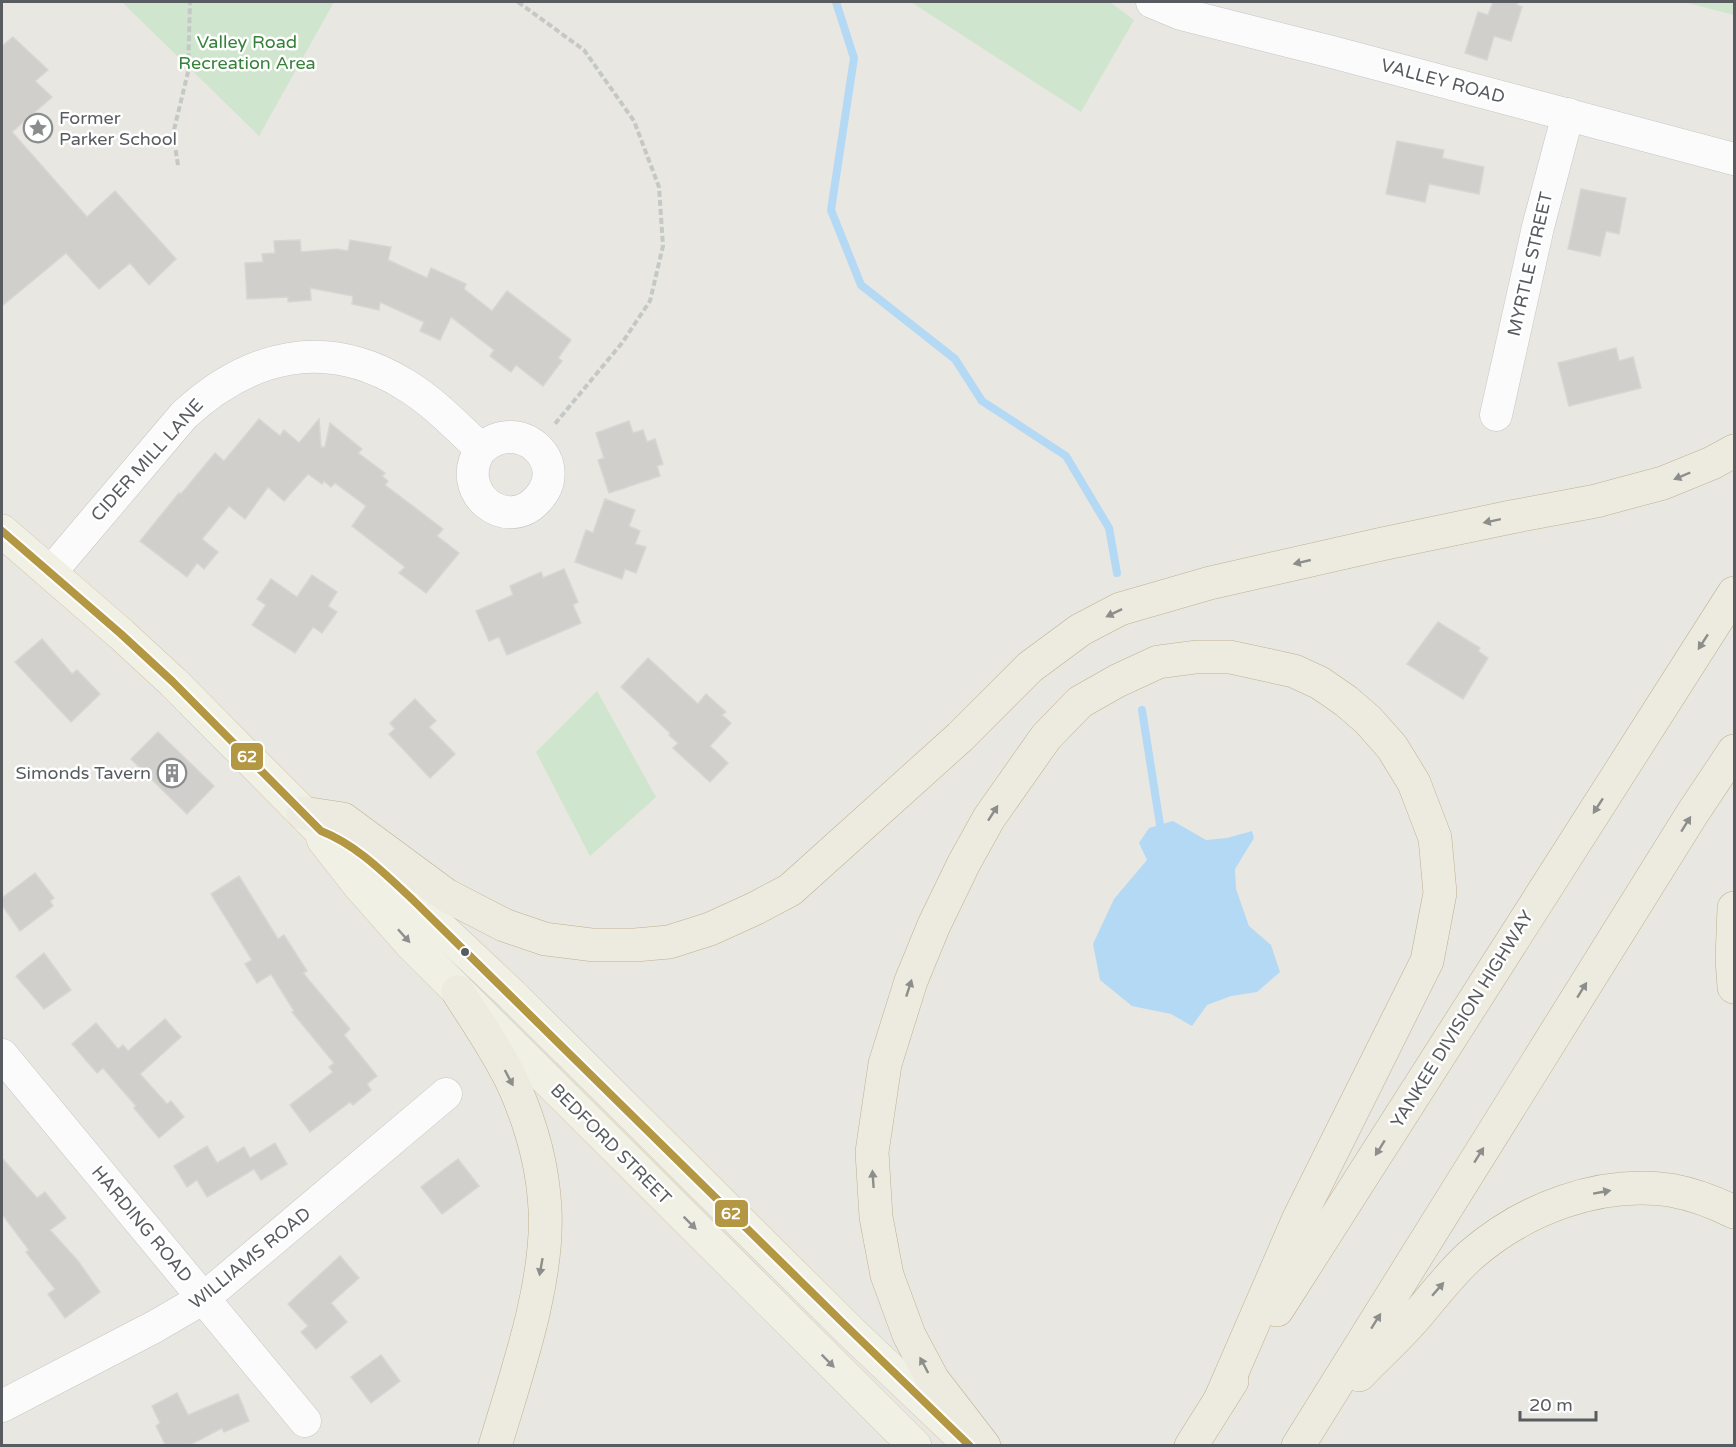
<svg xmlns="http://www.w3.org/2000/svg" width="1736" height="1447" font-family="'Varela Round',sans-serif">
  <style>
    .green { fill: #d0e5cd }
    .water { fill: #b4d9f5 }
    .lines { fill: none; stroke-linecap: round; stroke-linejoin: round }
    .stream { stroke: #b4d9f5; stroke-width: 8 }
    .building { fill: #d0cfcc; stroke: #d8d6d2; stroke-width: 1.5 }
    .minor-casing { stroke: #c5c5c4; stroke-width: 33 }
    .major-casing { stroke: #d0c8b0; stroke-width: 34 }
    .highway-casing { stroke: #bfb191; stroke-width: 34 }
    .path { stroke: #c4c9c6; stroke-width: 4; stroke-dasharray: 6 3; stroke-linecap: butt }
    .minor { stroke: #fcfbfb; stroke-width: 32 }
    .major { stroke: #f0f0e5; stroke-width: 33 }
    .highway { stroke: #edeadf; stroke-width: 33 }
    .bus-1-casing { stroke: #fff; stroke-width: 12 }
    .bus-1 { stroke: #b49743; stroke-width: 8 }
    .oneway { fill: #8c8e8c }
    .oneway2 { fill: #8d908f }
    .bus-dot { fill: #585c60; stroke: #fff; stroke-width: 2 }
    .labels { text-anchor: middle; stroke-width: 5; stroke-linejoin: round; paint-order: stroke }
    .park-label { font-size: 18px; fill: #36823a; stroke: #fff }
    .street-label { font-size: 18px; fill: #585c60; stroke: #fff }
    .poi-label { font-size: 18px; fill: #585c60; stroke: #fff; text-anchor: start }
    .line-badge { stroke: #fff; stroke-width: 2 }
    .badge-label { font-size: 16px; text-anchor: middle; font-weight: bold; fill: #fff }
  </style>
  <rect width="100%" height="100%" fill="#e8e7e2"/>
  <g class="green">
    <polygon points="122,2 334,2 259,136"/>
    <polygon points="911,2 1110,2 1134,20 1081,112"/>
    <polygon points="1684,2 1734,2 1734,15"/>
    <polygon points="597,691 656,797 590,856 536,752"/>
  </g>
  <polygon class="water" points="1173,821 1206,840 1227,838 1252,831 1254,838 1235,869 1236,889 1249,926 1271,945 1280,972 1257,992 1231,996 1207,1005 1192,1026 1171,1014 1132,1006 1100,980 1093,944 1114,899 1147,860 1139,843 1149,828"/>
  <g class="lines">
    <g class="stream">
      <polyline points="836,2 854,58 831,210 861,285 955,359 982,401 1066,456 1109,528 1117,573"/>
      <polyline points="1142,710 1160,825"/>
    </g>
  </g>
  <g class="building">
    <polygon points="1493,2 1518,2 1517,5 1522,7 1511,41 1494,36 1487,60 1465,53 1478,12 1488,15"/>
    <polygon points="13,37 48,70 35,81 52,97 12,132 87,217 115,191 176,259 149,285 130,263 99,289 66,253 2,306 2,46"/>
    <polygon points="1397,141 1444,150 1442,158 1484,167 1479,194 1429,184 1425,202 1386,194"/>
    <polygon points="1581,189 1626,198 1619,234 1606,231 1600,256 1568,249"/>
    <polygon points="300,240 301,252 337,249 348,251 350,240 391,247 388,260 427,278 431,268 466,284 464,289 492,311 507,291 571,340 558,358 562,361 543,386 516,365 511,372 490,356 494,350 451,317 440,340 420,331 424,322 380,302 379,310 352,304 353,296 310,288 311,300 288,302 288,297 247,299 245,263 263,262 262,254 275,253 274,241"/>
    <polygon points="1616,348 1619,361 1633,357 1641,388 1569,406 1558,363"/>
    <polygon points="259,419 280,436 284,430 299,443 319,419 321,447 325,447 330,423 362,449 358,453 385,473 382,476 388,481 385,485 443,529 437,536 459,553 426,593 399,573 405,567 352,526 366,506 335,483 331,487 324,481 322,484 308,474 284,501 268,487 245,519 229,506 202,539 218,552 204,569 197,563 187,577 140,541 179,493 181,494 215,453 224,461"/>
    <polygon points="629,421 633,433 643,430 647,442 655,439 663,464 657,466 660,476 609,493 598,460 604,458 596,433"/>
    <polygon points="605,499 635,510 629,526 640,531 635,544 646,547 636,573 625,569 622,579 575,562 586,530 593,533"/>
    <polygon points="564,569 578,602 573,605 581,623 507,655 499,637 489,641 476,611 513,595 510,586 541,572 543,578"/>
    <polygon points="312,575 337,592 328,606 337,612 322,633 313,627 295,653 252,625 266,605 257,599 271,579 297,597"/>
    <polygon points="1438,622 1480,648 1478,651 1488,658 1463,699 1407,664"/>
    <polygon points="42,639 72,674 77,670 100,694 71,722 15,662"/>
    <polygon points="648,658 698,704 706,694 726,712 722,715 731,723 710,746 728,763 710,782 673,748 678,743 669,735 670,733 621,687"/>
    <polygon points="415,699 436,721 429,727 455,754 430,778 389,734 395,729 390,723"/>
    <polygon points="158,732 214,786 187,814 131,759"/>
    <polygon points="35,873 54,898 50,901 53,906 20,931 2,905 2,898"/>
    <polygon points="239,876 278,939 284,935 307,971 303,973 350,1029 344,1035 377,1076 367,1084 371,1090 353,1105 350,1102 310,1132 290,1105 333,1072 329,1067 334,1063 292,1012 294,1011 271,974 257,983 245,964 252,960 211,894"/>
    <polygon points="44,953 71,990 44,1009 16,976"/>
    <polygon points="165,1019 181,1037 140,1074 167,1104 171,1101 184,1117 159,1138 134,1108 136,1106 103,1068 97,1073 72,1044 96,1023 118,1049 123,1045 128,1051"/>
    <polygon points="275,1143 287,1164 261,1180 254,1169 207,1197 197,1180 187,1187 174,1166 207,1146 217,1163 244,1147 250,1158"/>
    <polygon points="2,1158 37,1198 45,1192 66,1218 50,1230 78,1261 100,1292 65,1318 48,1294 55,1289 26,1252 29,1250 2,1214"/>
    <polygon points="458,1159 479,1186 442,1214 421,1187"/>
    <polygon points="340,1256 359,1278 331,1303 347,1322 316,1349 301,1332 308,1326 288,1304"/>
    <polygon points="381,1355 400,1381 371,1403 351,1377"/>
    <polygon points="177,1393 188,1415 238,1394 249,1421 224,1432 222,1428 188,1446 166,1446 156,1426 160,1423 152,1406"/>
  </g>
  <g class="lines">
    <g class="minor-casing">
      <g id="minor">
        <polyline points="1152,2 1181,14 1332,52 1734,159"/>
        <polyline points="1496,415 1538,227 1568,114"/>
        <path d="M50,573l134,-158c65,-60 141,-79 220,-31 29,17 53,43 77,65 39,-35 90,14 57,50 -32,36 -86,-8 -57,-50"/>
        <polyline points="2,1055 305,1421"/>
        <polyline points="2,1406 154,1327 204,1298 446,1094"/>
      </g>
    </g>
    <g class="major-casing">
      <g id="major">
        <polyline points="2,531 121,634 173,682 321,831 323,839 359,885 412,945 915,1446"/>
        <polyline points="332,833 365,857 512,995 850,1331 971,1446"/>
      </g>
    </g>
    <g class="highway-casing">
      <g id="highway">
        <polyline points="303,813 343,819 446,895 504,925 545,939 593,945 635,945 669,942 710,929 754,909 790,890 960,737 1030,667 1080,630 1120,609 1210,583 1382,544 1511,517 1596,501 1663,483 1712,463 1734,451"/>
        <polyline points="1734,908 1732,959 1734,987"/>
        <path d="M458,992c19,30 41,61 56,94 17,38 29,82 31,123 4,74 -29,166 -50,237"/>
        <polyline points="1277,1310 1734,593"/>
        <path d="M1359,1375c20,-21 42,-40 60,-62 17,-20 33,-41 52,-58 53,-46 128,-75 199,-65 22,4 44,12 64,22"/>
        <polyline points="984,1446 933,1380 909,1335 887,1275 876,1217 872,1152 885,1064 911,981 934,925 964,863 989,818 1046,737 1080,702 1117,681 1158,662 1196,657 1230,657 1294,671 1320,683 1346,701 1368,720 1392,747 1414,783 1435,838 1440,893 1427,961 1299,1218 1220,1400"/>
        <polyline points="1191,1446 1232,1381"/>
        <polyline points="1298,1446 1692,814 1734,751"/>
      </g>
    </g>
    <g class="path">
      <polyline points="518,2 584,50 634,121 659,187 663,246 650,301 622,343 554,425"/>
      <polyline points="178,165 173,134 188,72 190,2"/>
    </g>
    <use href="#minor" class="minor"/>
    <use href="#major" class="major"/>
    <use href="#highway" class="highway"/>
    <g class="bus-1-casing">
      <path id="bus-1" d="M2,531l119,103 52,48 148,149c36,14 64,43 91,68l430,423 128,124"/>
    </g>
    <use href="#bus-1" class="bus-1"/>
  </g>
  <defs><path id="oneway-solid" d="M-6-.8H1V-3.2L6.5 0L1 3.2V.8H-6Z" transform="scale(1.5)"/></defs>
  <g class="oneway">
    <use href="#oneway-solid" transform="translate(1682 476) rotate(157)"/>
    <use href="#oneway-solid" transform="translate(1492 521) rotate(168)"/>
    <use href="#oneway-solid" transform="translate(1302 562) rotate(167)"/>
    <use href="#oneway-solid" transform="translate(1114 613) rotate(154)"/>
    <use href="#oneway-solid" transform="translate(1703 642) rotate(123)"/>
    <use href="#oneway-solid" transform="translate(1598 806) rotate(123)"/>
    <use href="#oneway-solid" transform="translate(993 813) rotate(-57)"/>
    <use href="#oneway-solid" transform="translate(1686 824) rotate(-58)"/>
    <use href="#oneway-solid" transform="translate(909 988) rotate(-72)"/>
    <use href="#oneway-solid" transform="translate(1582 990) rotate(-58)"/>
    <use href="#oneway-solid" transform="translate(509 1078) rotate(62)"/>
    <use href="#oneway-solid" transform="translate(1380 1148) rotate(122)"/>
    <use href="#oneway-solid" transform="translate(1479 1155) rotate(-58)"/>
    <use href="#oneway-solid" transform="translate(873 1179) rotate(-94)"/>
    <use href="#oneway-solid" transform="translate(1602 1192) rotate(-10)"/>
    <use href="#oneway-solid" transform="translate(541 1267) rotate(100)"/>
    <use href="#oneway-solid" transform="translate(1438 1289) rotate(-49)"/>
    <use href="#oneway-solid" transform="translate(1376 1321) rotate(-58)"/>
    <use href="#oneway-solid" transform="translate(924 1365) rotate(-118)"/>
  </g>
  <g class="oneway2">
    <use href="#oneway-solid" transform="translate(404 936) rotate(48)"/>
    <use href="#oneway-solid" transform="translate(690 1223) rotate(45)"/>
    <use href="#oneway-solid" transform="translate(828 1361) rotate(45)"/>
  </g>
  <defs>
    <g id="sight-ring" transform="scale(1.5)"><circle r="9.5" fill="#fff" stroke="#8a8d8e" stroke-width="1.5"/><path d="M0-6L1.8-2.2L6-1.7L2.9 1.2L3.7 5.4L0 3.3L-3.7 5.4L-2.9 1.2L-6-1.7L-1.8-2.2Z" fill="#8a8d8e"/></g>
    <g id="building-ring" transform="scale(1.5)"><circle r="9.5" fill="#fff" stroke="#8a8d8e" stroke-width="1.5"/><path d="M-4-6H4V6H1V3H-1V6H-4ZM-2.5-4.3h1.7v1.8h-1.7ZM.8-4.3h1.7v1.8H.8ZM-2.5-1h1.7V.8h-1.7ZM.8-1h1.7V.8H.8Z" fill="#8a8d8e"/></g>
  </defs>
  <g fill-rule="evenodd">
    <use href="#sight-ring" x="38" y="128"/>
    <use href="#building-ring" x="172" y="773"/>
  </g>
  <circle class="bus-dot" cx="465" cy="952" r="5"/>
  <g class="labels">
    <g class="park-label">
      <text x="247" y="48">Valley Road<tspan x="247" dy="21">Recreation Area</tspan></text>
    </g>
    <g class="street-label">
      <text transform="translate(1443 81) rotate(15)" y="6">VALLEY ROAD</text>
      <text transform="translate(1530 264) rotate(-77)" y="6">MYRTLE STREET</text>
      <text transform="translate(147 460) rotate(-48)" y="6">CIDER MILL LANE</text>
      <text transform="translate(1462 1019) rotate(-58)" y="6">YANKEE DIVISION HIGHWAY</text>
      <text transform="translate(611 1144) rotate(45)" y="6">BEDFORD STREET</text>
      <text transform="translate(142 1224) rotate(50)" y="6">HARDING ROAD</text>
      <text transform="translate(250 1258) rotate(-39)" y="6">WILLIAMS ROAD</text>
    </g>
    <g class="poi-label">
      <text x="59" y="124">Former<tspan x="59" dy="21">Parker School</tspan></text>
      <text x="151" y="779" text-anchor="end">Simonds Tavern</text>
    </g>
  </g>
  <g class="line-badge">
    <rect x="230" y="742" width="34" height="29" rx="6" fill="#b49743"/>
    <rect x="714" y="1199" width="35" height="29" rx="6" fill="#b49743"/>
  </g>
  <g class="badge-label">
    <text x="247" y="762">62</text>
    <text x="731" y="1219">62</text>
  </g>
  <rect width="1736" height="1447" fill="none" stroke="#585c60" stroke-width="6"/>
  <path d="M1520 1411v9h76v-9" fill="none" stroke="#585c60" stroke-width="3"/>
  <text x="1529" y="1411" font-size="18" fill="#585c60" stroke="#ffffff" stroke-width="4.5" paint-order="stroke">20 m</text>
</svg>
